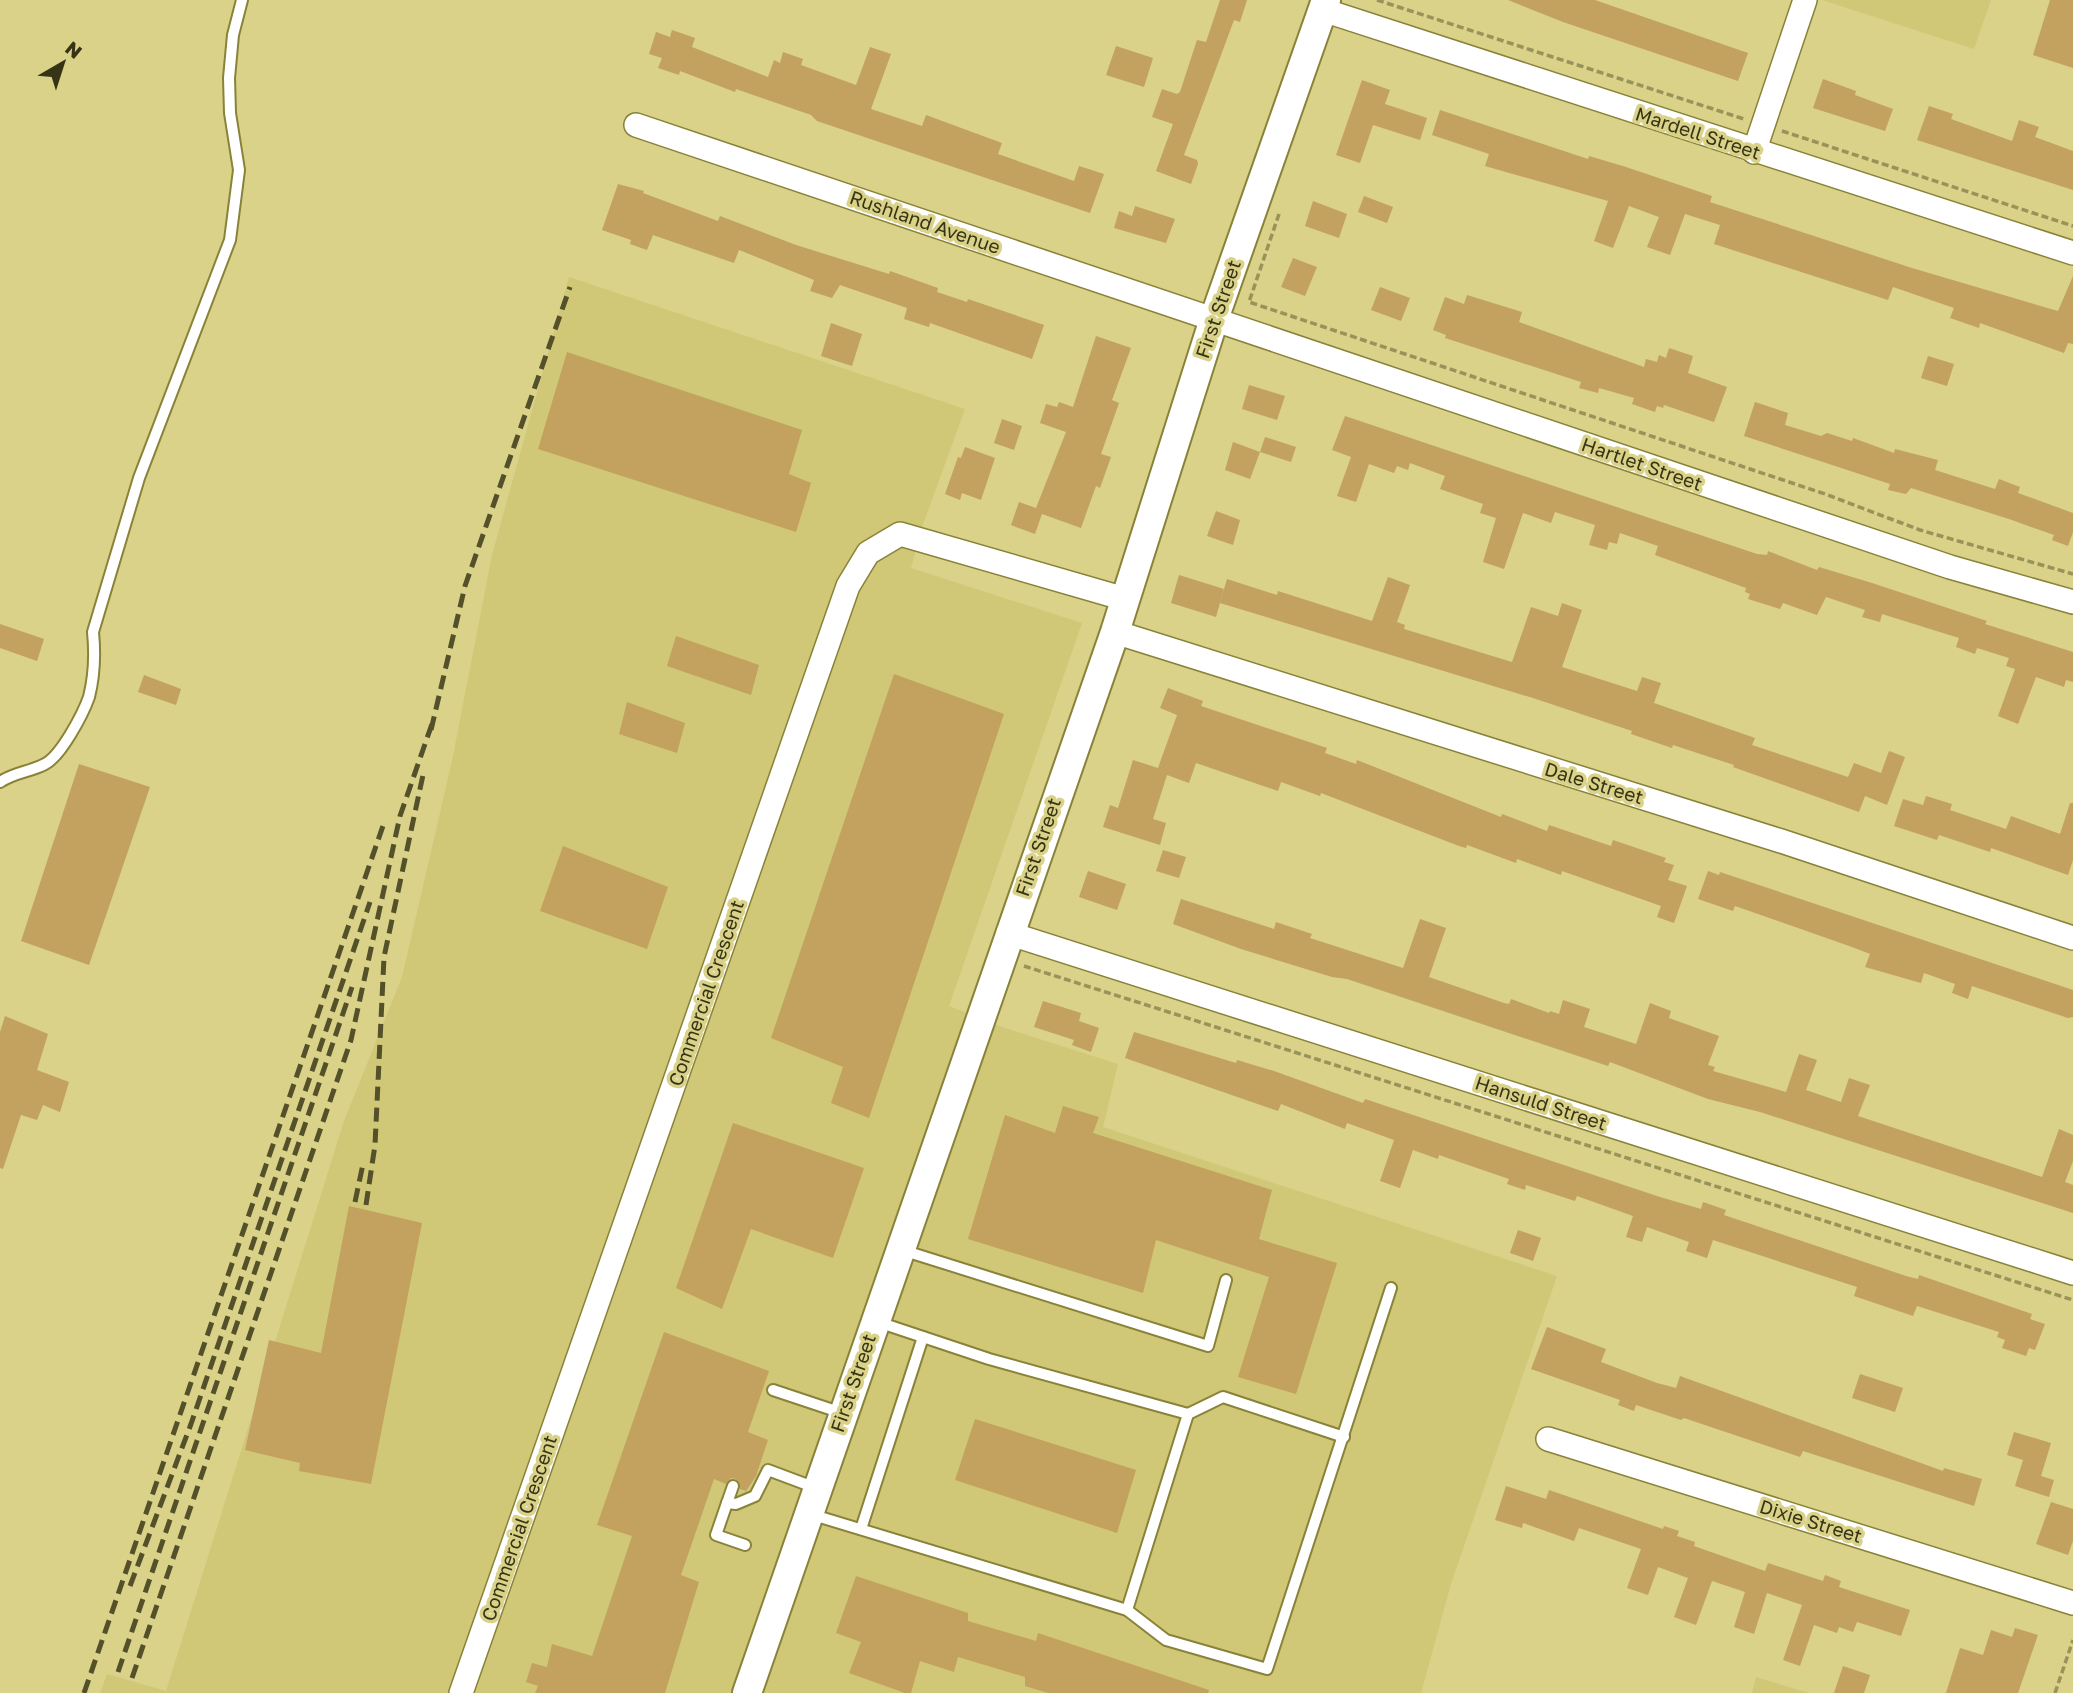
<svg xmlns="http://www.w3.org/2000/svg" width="2073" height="1693" font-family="'Golos Text',sans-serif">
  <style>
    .built { fill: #d0c877 }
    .building { fill: #c3a15e }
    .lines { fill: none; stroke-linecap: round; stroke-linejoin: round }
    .service-casing { stroke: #898239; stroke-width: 14 }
    .minor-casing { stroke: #898239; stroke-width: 26 }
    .tertiary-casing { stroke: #898239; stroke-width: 32 }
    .path { stroke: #99935b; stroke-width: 3.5; stroke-dasharray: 7 3.5; stroke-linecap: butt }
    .service { stroke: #fff; stroke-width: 10 }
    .minor { stroke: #fff; stroke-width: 23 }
    .tertiary { stroke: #fff; stroke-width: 28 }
    .rail { stroke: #53502a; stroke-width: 5; stroke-dasharray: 14 7; stroke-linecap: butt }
    .labels { text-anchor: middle; stroke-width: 7; stroke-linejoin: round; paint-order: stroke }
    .street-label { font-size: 19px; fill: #373416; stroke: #d9d288 }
  </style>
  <rect width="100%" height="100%" fill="#d9d288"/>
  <g class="built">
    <polygon points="1822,0 1991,0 1974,49"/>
    <polygon points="569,277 965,409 922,527 911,568 1082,623 949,1006 1002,1027 1118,1064 1103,1127 1557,1276 1451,1584 1421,1693 100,1693 107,1674 166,1691 344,1121 402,977 452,761 492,555"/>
    <polygon points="1756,1677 1809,1693 1752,1693"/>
  </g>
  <g class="building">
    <polygon points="1220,0 1247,0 1240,22 1234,20 1184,155 1197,160 1198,164 1191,184 1156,171 1173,124 1152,117 1162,89 1177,94 1180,92 1197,40 1206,42"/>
    <polygon points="1508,0 1595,0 1748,53 1738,81 1563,22"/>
    <polygon points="2050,0 2073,0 2073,68 2033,55"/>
    <polygon points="672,30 695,38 692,47 768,77 774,60 780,63 783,52 803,59 801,65 856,85 870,47 891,54 871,109 922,126 926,115 1002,143 998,154 1074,181 1079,166 1104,174 1090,213 817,121 811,115 736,89 735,92 680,71 679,75 658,68 662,58 649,54 656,32 670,37"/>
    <polygon points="1116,46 1153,58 1144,87 1106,75"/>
    <polygon points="1823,79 1856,91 1855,95 1893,109 1885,131 1813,108"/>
    <polygon points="1362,80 1390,90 1385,104 1427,118 1420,140 1373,125 1360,163 1336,155"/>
    <polygon points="1929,106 1953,114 1951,119 2012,141 2019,120 2039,127 2035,137 2073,151 2073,190 1917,140"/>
    <polygon points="1440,110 1588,159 1589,156 1626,167 1712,196 1710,202 1912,268 2044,307 2058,311 2073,276 2073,344 2068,343 2064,353 1980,323 1979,328 1950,318 1954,308 1893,287 1888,300 1714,244 1720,225 1685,214 1670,255 1647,247 1659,217 1629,206 1613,248 1594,241 1608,201 1485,166 1489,154 1432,135"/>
    <polygon points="618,184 644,191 643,193 718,221 720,216 796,245 889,274 890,271 938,288 937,292 967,302 968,299 1044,325 1032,359 930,323 929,327 904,319 907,308 840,285 832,298 810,291 814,280 739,250 734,263 653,235 647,250 630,244 631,240 602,230"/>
    <polygon points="1364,196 1393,207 1387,223 1358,212"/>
    <polygon points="1313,201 1347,214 1339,238 1305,226"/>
    <polygon points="1135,206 1175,219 1166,243 1114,228 1119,211 1132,216"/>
    <polygon points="1293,258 1317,267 1305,296 1281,287"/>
    <polygon points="1380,287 1410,298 1401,321 1371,310"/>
    <polygon points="1467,295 1522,312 1519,322 1644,367 1646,359 1657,362 1659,355 1666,358 1669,348 1693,356 1688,373 1727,387 1714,422 1664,405 1663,408 1657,406 1655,412 1632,404 1634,398 1599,388 1598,393 1579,388 1581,382 1445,338 1446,335 1433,330 1445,297 1464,304"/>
    <polygon points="831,323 862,334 852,366 821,356"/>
    <polygon points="1096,336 1131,348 1112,400 1119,403 1101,454 1111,457 1100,488 1096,486 1081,528 1042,514 1035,534 1011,525 1019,502 1036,508 1066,432 1040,423 1046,404 1057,407 1059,402 1073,407"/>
    <polygon points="567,352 802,430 789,474 811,483 796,532 538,449"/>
    <polygon points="1928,356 1954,364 1947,386 1921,378"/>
    <polygon points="1249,385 1285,396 1277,420 1242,409"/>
    <polygon points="1755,402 1788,413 1785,425 1821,436 1827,433 1852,441 1853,438 1894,453 1895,449 1938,460 1935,470 1995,489 1999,479 2020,487 2018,493 2073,513 2073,532 2068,546 2052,540 2054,535 2009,519 1911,488 1906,494 1888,490 1890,484 1744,436"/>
    <polygon points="1345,416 1757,554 1767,555 1768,551 1817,570 1819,567 1872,583 1987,621 1985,624 2073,652 2073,682 2066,680 2064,687 2036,677 2018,724 1998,716 2015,669 2006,666 2009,658 1977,648 1975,654 1956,647 1959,638 1882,614 1880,622 1862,617 1865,610 1826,597 1817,615 1783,603 1780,609 1748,599 1750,594 1745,592 1746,588 1655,555 1658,546 1620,533 1617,544 1609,542 1607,550 1589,545 1595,525 1555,512 1551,523 1523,513 1504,569 1483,562 1496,518 1480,513 1483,504 1440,489 1445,476 1410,463 1408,470 1397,466 1394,473 1369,464 1356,502 1337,496 1351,457 1332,450"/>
    <polygon points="1002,419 1022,426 1014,450 994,443"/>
    <polygon points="1265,437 1296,447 1291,462 1260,452"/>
    <polygon points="1233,442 1260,452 1250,479 1225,470"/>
    <polygon points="965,447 995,458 981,500 962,493 960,500 945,494 958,457 961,458"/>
    <polygon points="1216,511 1240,520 1233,545 1207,536"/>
    <polygon points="1179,575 1224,589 1216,617 1171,603"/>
    <polygon points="1388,577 1410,585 1397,622 1405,625 1404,629 1512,662 1531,607 1558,616 1562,603 1582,610 1562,667 1637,691 1642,677 1661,683 1654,703 1755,738 1752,745 1848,777 1854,763 1881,773 1889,751 1905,757 1887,805 1865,796 1859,812 1733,767 1734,765 1673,745 1672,748 1631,734 1632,731 1533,698 1220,603 1227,579 1277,595 1278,591 1372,621"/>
    <polygon points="0,624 44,639 37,661 0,648"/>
    <polygon points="676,636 759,665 751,695 667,666"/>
    <polygon points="894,674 1004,714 869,1118 831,1103 843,1067 771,1038"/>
    <polygon points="144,675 181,689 176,705 138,692"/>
    <polygon points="1168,688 1203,701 1201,706 1327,748 1325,753 1356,764 1357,760 1501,817 1502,814 1547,831 1549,825 1611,846 1613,840 1666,858 1664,862 1674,865 1668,880 1687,886 1674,923 1657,917 1661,906 1562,871 1561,875 1517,859 1516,863 1467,845 1466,848 1459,846 1321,793 1320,796 1281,782 1278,791 1196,763 1189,783 1167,775 1153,819 1166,823 1160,845 1103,827 1110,805 1118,808 1133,760 1158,768 1177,715 1160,708"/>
    <polygon points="627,702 685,723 677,753 619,734"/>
    <polygon points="79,764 150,787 89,965 21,941"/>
    <polygon points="1926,796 1952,804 1950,810 2006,829 2011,816 2060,834 2070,803 2073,803 2073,860 2068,875 1991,848 1990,852 1939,835 1937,840 1894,826 1903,799 1923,805"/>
    <polygon points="563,846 668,887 647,949 540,911"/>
    <polygon points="1163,850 1186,857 1179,878 1156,871"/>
    <polygon points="1088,871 1126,884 1117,910 1079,897"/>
    <polygon points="1708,871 1719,875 1720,872 2073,990 2073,1017 2068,1018 1972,986 1968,999 1952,993 1955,984 1924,973 1921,983 1865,967 1870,954 1852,947 1735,906 1733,911 1698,899"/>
    <polygon points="1181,899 1274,929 1276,922 1312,934 1310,938 1403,968 1420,919 1446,928 1429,977 1504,1003 1509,1004 1511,999 1549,1013 1550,1011 1559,1014 1563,1000 1590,1009 1584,1027 1636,1044 1650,1003 1671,1011 1669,1018 1719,1036 1708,1065 1715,1067 1713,1071 1786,1092 1799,1054 1817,1060 1806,1090 1841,1102 1849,1078 1870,1085 1858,1116 2042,1177 2059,1129 2073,1135 2073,1161 2065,1182 2073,1185 2073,1213 1760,1112 1708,1099 1610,1062 1608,1066 1347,979 1332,977 1241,949 1173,924"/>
    <polygon points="1043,1001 1081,1013 1079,1021 1099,1028 1091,1052 1072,1045 1074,1040 1034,1027"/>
    <polygon points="5,1016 48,1034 37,1070 69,1082 60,1112 43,1105 37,1120 21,1115 3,1169 0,1168 0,1032"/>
    <polygon points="1134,1032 1236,1063 1237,1060 1274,1071 1363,1103 1365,1099 1660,1197 1701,1209 1703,1202 1726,1210 1724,1215 1906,1276 1918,1279 1919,1275 2032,1314 2030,1319 2045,1324 2035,1350 2029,1348 2026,1356 2002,1348 2005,1340 1997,1337 1999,1332 1917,1306 1913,1316 1854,1296 1857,1287 1713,1240 1707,1258 1686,1251 1689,1242 1647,1227 1642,1242 1626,1237 1633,1216 1577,1196 1575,1201 1526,1185 1525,1190 1507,1184 1509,1179 1439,1155 1438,1159 1413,1150 1400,1188 1380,1181 1394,1140 1347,1123 1345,1129 1281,1104 1278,1111 1125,1058"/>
    <polygon points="1063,1106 1099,1117 1093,1133 1272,1190 1259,1239 1337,1263 1296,1394 1238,1377 1269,1277 1156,1240 1143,1293 968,1239 1005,1115 1055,1133"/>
    <polygon points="733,1123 864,1168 833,1258 751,1229 722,1309 676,1288"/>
    <polygon points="349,1206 422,1223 371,1484 299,1471 300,1463 245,1450 269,1340 321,1353"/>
    <polygon points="1518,1230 1541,1238 1533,1261 1510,1253"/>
    <polygon points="1547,1327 1606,1349 1601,1362 1657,1383 1676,1388 1680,1376 1943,1471 1944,1468 1982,1479 1974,1506 1803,1451 1800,1457 1684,1418 1681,1420 1636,1405 1634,1411 1618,1405 1620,1400 1531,1369"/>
    <polygon points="664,1332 769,1371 748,1432 768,1440 756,1476 746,1491 740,1489 736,1479 731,1478 726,1484 714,1479 681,1575 699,1582 665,1693 535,1693 538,1686 526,1682 532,1663 547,1667 552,1644 592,1656 632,1536 597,1525"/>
    <polygon points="1860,1374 1903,1388 1895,1412 1852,1398"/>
    <polygon points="975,1419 1136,1470 1117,1533 955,1480"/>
    <polygon points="2014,1432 2051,1443 2041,1476 2054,1480 2049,1497 2015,1486 2023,1460 2007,1455"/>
    <polygon points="1506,1486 1546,1499 1549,1490 1663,1529 1664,1526 1679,1531 1677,1536 1695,1542 1694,1546 1765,1571 1768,1563 1823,1581 1825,1575 1841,1581 1839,1587 1910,1610 1901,1636 1857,1622 1853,1632 1839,1627 1837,1633 1814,1625 1800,1666 1783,1660 1802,1605 1767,1593 1754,1634 1734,1627 1745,1592 1712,1581 1696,1625 1674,1617 1688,1578 1658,1567 1648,1595 1627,1588 1641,1549 1579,1528 1574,1541 1523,1523 1522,1528 1495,1520"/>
    <polygon points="2051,1502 2073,1509 2073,1541 2068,1555 2036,1544"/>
    <polygon points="856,1576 968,1613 968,1621 1036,1641 1038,1633 1209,1690 1208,1693 1048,1693 1025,1686 1025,1677 958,1657 954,1672 920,1661 911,1693 905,1693 849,1673 861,1642 836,1633"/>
    <polygon points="2015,1628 2038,1635 2018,1693 1946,1693 1960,1648 1983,1655 1991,1630 2012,1637"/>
    <polygon points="1843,1666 1870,1675 1864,1693 1834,1693"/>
  </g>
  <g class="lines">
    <g class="service-casing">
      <g id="service">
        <path d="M0,782c15,-10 30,-10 45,-18 16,-8 38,-50 44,-67 5,-20 6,-45 4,-65l46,-154 91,-238 9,-70 -9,-57 -1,-35 4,-43 9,-35"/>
        <polyline points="902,1250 1208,1346 1226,1280"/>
        <polyline points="878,1322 989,1359 1188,1414 1127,1610"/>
        <polyline points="773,1390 842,1413"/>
        <polyline points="1188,1414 1223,1397 1344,1437"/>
        <polyline points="727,1503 733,1486"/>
        <polyline points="810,1514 1127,1610 1166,1640 1267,1669 1391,1288"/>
        <polyline points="861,1529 923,1337"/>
        <polyline points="745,1545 716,1535 727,1503 736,1504 755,1496 768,1470 816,1488"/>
      </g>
    </g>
    <g class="minor-casing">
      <g id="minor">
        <polyline points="1323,10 2073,253"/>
        <polyline points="636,125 1950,567 2073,602"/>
        <polyline points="1754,152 1805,0"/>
        <polyline points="1115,632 1781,841 2073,938"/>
        <polyline points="1008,933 2073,1273"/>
        <polyline points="1548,1439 2073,1603"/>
        <polyline points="461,1693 848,586 868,553 900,534 1125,599"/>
      </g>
    </g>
    <g class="tertiary-casing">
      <polyline id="tertiary" points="747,1693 1115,632 1214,319 1326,0"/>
    </g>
    <g class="path">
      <polyline points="1377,0 1744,119"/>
      <polyline points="1782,131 2073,226"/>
      <polyline points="1279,214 1249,302 1825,494 1920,530 2073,574"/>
      <polyline points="1024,966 2073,1300"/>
      <polyline points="2055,1693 2073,1640"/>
    </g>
    <use href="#service" class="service"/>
    <use href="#minor" class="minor"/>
    <use href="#tertiary" class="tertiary"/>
    <g class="rail">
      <polyline points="431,730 465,586 570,287"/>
      <polyline points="355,1202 363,1164"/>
      <polyline points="366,1205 375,1145 384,957 423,775"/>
      <polyline points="130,1586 191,1424 370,902"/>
      <polyline points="118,1672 352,987"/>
      <polyline points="132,1678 351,1040 400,816 433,721"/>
      <polyline points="84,1693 385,820"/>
    </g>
  </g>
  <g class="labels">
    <g class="street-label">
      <text transform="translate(1698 133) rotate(18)" y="7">Mardell Street</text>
      <text transform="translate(925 222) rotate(19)" y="7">Rushland Avenue</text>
      <text transform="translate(1218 309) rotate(-71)" y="7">First Street</text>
      <text transform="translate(1642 464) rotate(19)" y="7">Hartlet Street</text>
      <text transform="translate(1594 783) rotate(17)" y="7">Dale Street</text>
      <text transform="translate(1038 847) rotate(-71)" y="7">First Street</text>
      <text transform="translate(706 993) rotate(-71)" y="7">Commercial Crescent</text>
      <text transform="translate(1541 1103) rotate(18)" y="7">Hansuld Street</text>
      <text transform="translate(853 1383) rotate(-71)" y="7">First Street</text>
      <text transform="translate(1811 1521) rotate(17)" y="7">Dixie Street</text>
      <text transform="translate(519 1528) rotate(-71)" y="7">Commercial Crescent</text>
    </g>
  </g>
  <g transform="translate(63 63) rotate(39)" stroke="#d9d288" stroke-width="5" paint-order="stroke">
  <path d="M0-5L12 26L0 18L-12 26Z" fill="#373416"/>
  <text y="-10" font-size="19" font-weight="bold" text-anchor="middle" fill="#373416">N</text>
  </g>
</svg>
